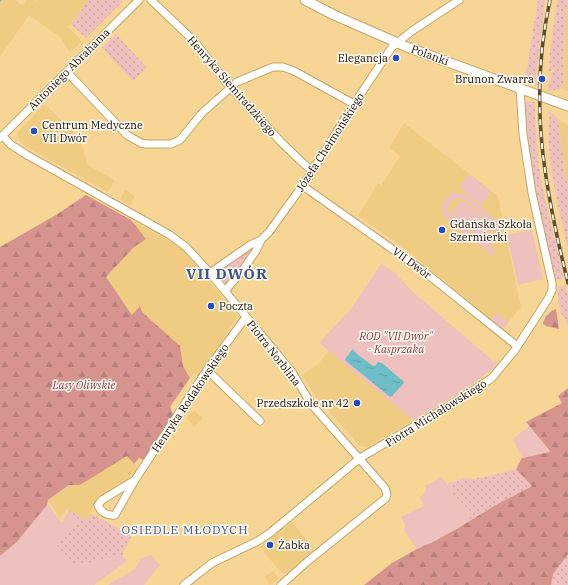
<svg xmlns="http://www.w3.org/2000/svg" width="568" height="585" font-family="'IBM Plex Serif',serif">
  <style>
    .built { fill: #f0cc83 }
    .grass { fill: url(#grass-dots) }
    .forest { fill: url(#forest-firs) }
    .green { fill: #eec1be; fill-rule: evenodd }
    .water { fill: url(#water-ripples) }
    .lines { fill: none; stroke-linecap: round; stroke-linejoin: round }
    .stream { stroke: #6dbec6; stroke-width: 2 }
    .street-casing { stroke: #c4a465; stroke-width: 9 }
    .secondary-casing { stroke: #c4a465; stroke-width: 11 }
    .street { stroke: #fff; stroke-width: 7 }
    .secondary { stroke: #fff; stroke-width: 9 }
    .rail-casing { stroke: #5e4c2e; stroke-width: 3.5 }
    .rail { stroke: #fffbf5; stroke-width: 2; stroke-dasharray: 6; stroke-linecap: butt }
    .poi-dot { fill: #204ebc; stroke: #fffbf5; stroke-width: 1.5 }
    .labels { text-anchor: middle; stroke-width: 3; stroke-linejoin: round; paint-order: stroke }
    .street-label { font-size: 11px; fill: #1a0e00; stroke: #fffbf5 }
    .poi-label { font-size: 11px; fill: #1a0e00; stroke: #fffbf5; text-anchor: start }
    .park-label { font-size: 11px; font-style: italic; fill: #853634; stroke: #fffbf5 }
    .neighbourhood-label { font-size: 12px; letter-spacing: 1px; fill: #3a568f; stroke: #fffbf5 }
    .district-label { font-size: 15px; font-weight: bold; letter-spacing: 1px; fill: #3a568f; stroke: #fffbf5 }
  </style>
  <defs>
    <pattern id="grass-dots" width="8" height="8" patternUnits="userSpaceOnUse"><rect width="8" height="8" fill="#eec1be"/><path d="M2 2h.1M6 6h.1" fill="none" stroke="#cca5a2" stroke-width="1.8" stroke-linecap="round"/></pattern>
    <pattern id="forest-firs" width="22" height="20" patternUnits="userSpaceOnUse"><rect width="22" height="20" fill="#d6948f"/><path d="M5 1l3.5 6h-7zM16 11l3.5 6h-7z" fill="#b77e7a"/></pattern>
    <pattern id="water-ripples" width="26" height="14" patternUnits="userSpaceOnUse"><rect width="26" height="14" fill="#6dbec6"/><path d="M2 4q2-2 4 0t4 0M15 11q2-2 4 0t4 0" fill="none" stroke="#5ea2a8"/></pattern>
  </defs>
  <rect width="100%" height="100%" fill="#f7d695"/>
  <g class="built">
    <polygon points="0,0 15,0 23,6 27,0 34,0 36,1 38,0 89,0 68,27 82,41 70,53 60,37 29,15 0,57"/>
    <polygon points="568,1 568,91 562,89 564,79 563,71 566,11"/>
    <polygon points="45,104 80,139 88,165 115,180 108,192 26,147 19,140 17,133"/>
    <polygon points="558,119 568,126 568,185 565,174"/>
    <polygon points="404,123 498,196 521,307 503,329 403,247 358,216 378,183 381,186 400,156 389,148"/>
    <polygon points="125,190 135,196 130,205 120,199"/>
    <polygon points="131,220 175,244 183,250 238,316 199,377 193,373 190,378 183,366 180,346 142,312 139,307 133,315 105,277 134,247 145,239"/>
    <polygon points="329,351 413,420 367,447 360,446 314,394 302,375 319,363"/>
    <polygon points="194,410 203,418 194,427 186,418"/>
    <polygon points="127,456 138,469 128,478 130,479 94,505 91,514 87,520 66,509 60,519 48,500 69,485 80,485"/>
    <polygon points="292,522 314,549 313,550 314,552 292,570 291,569 283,575 260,547"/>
    <polygon points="273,571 279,578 270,585 264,577"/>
  </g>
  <g class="grass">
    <polygon points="89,0 121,0 122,2 86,38 71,24"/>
    <polygon points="538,0 545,0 535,85 525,79"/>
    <polygon points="557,0 568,0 566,11 563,71 564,79 562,89 548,91 549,81 551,81 551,73 556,68 549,72 550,51"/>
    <polygon points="116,34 147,68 133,81 102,48"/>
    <path d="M535,102c0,32 3,65 10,97 6,26 14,52 18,78l-1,1v1l-8,2 -18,-77 -9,-64 1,-14h-4l-2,-23z"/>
    <path d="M548,109l10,10 7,56 3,10v63c-9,-40 -24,-93 -18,-134h-2z"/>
    <polygon points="252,247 253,248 231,279 228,283 223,284 218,278 219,272"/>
    <path d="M565,285l3,12v30c-1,-5 -4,-8 -6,-12 -3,-7 -5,-21 -4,-28z"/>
    <polygon points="516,469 532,486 496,505 471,520 447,484 465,478 473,479 489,476"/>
    <polygon points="69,510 87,520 91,514 132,535 122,555 81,565 76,565 55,549 78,520 67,514"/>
    <polygon points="568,554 568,585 551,585 553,574"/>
  </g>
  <g class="forest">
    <polygon points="86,195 131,220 146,239 134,247 106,277 132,315 140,306 142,312 180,346 183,366 190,378 170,407 174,416 143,460 139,458 134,464 127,456 80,485 69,485 48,500 47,505 17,542 0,556 0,247 56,215"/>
    <path d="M556,309l3,20 -13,-3 -3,-2c1,-7 7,-13 13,-15z"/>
    <polygon points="568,388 568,554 553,574 551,585 364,585 392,563 417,549 453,531 496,505 532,486 516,469 522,458 550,451 526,422 562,403 558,396"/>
  </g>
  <g class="green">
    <polygon points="469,174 491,192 481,205 459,187"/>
    <path d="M455,193h6l5,2 33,27c4,6 4,12 1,18l-11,7 7,5 -3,4 -48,-38c-5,-11 -1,-22 10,-25zM460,198l4,1 31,27c4,10 -3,18 -14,15l-32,-27c-4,-9 2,-15 11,-16z"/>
    <polygon points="462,200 494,226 482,240 451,214"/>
    <polygon points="532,230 543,279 518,285 507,235"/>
    <polygon points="381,264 394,272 413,292 498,365 457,395 413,420 319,343 350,310"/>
    <polygon points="497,313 508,323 503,329 491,320"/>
    <polygon points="529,426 550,452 522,458 513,439"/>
    <polygon points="442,477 471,520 435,541 417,549 404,531 405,525 401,517 424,506 420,498 426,491 425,486"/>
    <polygon points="48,504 62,523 67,514 78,520 55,549 76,565 81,565 122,555 127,561 94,585 0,585 0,556 17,542"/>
    <path d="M151,555l9,10 -16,20h-36c10,-9 28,-10 32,-26z"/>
  </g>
  <path class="water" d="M353,349c2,5 14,12 20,17l3,-1 2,-3 4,1 21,18 1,2 -12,13 -2,1 -44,-36 -1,-2z"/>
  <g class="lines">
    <polyline class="stream" points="0,1 1,0"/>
    <g class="street-casing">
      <g id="street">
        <polyline points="151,0 194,41 230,87 282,143 305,165 313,171"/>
        <polyline points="67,72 127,135 141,143 146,144 171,144 180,140 202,113 237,82 273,67 283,67 294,71 354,104"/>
        <polyline points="3,136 10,144 27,155 170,235 186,247 210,273 292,372 311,404 385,488 387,494 386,498 308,561 281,585"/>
        <polyline points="0,138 139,0"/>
        <polyline points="303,186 426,273 517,346"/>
        <polyline points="210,273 250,245 261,240"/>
        <polyline points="225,291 242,271 256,251 261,240 269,232 308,178 354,104 392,47 412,31 459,0"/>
        <polyline points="207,370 260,421"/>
        <path d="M135,480l-20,35c-7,1 -15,-3 -17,-10l4,-5 33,-20 72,-110 39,-53"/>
        <polyline points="184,585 212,563 258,541 270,533 360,458 447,407 486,382 492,378 515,350 548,299 552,290 552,283 532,193 523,134 520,88"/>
      </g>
    </g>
    <g class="secondary-casing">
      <polyline id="secondary" points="305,0 334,15 407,47 568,106"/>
    </g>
    <use href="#street" class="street"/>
    <use href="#secondary" class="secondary"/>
    <g class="rail-casing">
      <path id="rail" d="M550,0c-22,100 -6,186 18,283"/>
    </g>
    <use href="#rail" class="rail"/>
  </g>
  <g class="poi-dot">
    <circle cx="396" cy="58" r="4"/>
    <circle cx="542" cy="79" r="4"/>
    <circle cx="34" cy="131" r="4"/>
    <circle cx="442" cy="230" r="4"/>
    <circle cx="211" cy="306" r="4"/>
    <circle cx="357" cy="403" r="4"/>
    <circle cx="270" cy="545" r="4"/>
  </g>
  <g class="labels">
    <g class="street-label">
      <text transform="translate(430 55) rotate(20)" y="4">Polanki</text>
      <text transform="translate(69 69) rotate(-45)" y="4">Antoniego Abrahama</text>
      <text transform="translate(232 86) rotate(49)" y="4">Henryka Siemiradzkiego</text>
      <text transform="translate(330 142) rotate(-57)" y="4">Józefa Chełmońskiego</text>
      <text transform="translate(412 263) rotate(36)" y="4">VII Dwór</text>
      <text transform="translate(274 353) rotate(52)" y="4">Piotra Norblina</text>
      <text transform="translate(190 398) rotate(-56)" y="4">Henryka Rodakowskiego</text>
      <text transform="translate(436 413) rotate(-32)" y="4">Piotra Michałowskiego</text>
    </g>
    <g class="poi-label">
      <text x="388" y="62" text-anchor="end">Elegancja</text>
      <text x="534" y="83" text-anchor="end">Brunon Zwarra</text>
      <text x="42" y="129">Centrum Medyczne<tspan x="42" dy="13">VII Dwór</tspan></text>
      <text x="450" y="228">Gdańska Szkoła<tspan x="450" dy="13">Szermierki</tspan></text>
      <text x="219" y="310">Poczta</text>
      <text x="349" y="407" text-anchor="end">Przedszkole nr 42</text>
      <text x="278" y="549">Żabka</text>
    </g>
    <g class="park-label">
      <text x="396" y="340">ROD "VII Dwór"<tspan x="396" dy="13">- Kasprzaka</tspan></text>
      <text x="84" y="389">Lasy Oliwskie</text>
    </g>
    <g class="neighbourhood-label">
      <text x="185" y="534">OSIEDLE MŁODYCH</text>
    </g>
    <g class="district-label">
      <text x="227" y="279">VII DWÓR</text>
    </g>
  </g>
</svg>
